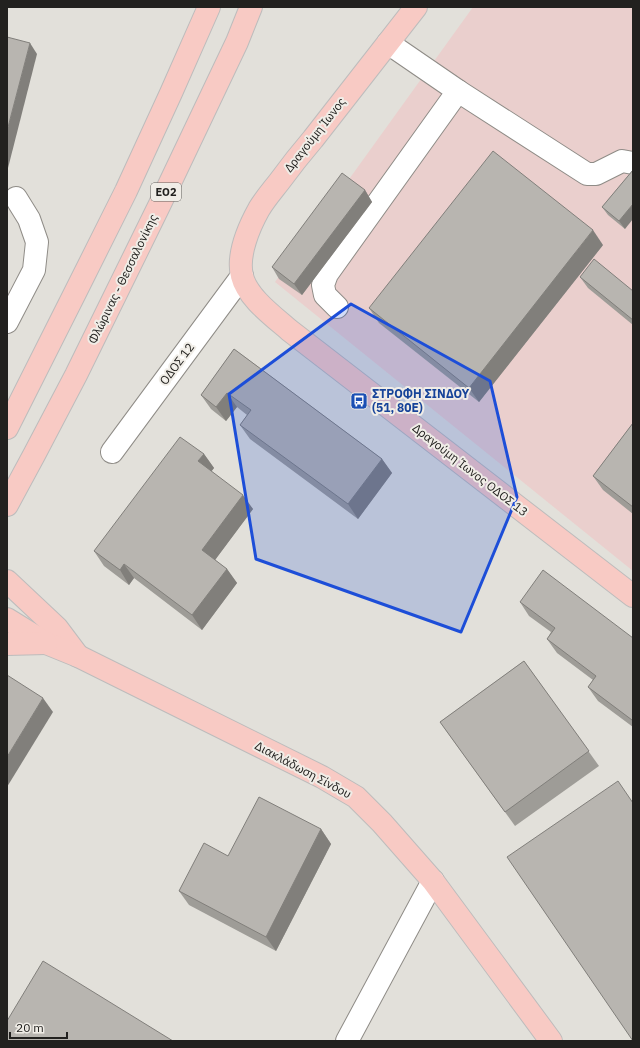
<svg xmlns="http://www.w3.org/2000/svg" width="640" height="1048" font-family="'IBM Plex Sans',sans-serif">
  <style>
    .industrial { fill: #eacfcd }
    .lines { fill: none; stroke-linecap: round; stroke-linejoin: round }
    .minor-casing { stroke: #8f8c87; stroke-width: 24 }
    .major-casing { stroke: #bdbcbc; stroke-width: 24 }
    .minor { stroke: #fff; stroke-width: 22 }
    .major { stroke: #f8cac4; stroke-width: 22 }
    .wall { fill: #9e9c97 }
    .shaded-wall { fill: #817f7b }
    .building { fill: #b8b5b0; stroke: #817f7b }
    .marked { fill: #1d4ed8; fill-opacity: 0.2; stroke: #1d4ed8; stroke-width: 3; stroke-linejoin: round }
    .labels { text-anchor: middle; stroke-width: 4; stroke-linejoin: round; paint-order: stroke }
    .shield { fill: #f0ede7; stroke: #605e5b; stroke-width: 1 }
    .shield-label { font-size: 11px; font-weight: bold; fill: #22211f }
    .street-label { font-size: 12px; fill: #22211f; stroke: #f0ede7 }
    .transit-label { font-size: 12px; font-weight: bold; fill: #164399; stroke: #f0ede7; text-anchor: start }
  </style>
  <rect width="100%" height="100%" fill="#e2e0da"/>
  <polygon class="industrial" points="473,7 633,7 633,571 275,282"/>
  <g class="lines">
    <g class="minor-casing">
      <g id="minor">
        <polyline points="458,91 587,174 596,174 622,161 633,163"/>
        <polyline points="337,307 325,295 323,285 327,274 458,91 388,43"/>
        <polyline points="7,322 34,270 37,242 29,219 16,198"/>
        <polyline points="112,452 242,276"/>
        <polyline points="347,1041 433,881"/>
      </g>
    </g>
    <g class="major-casing">
      <g id="major">
        <path d="M416,7c-34,44 -69,88 -103,132 -12,14 -23,28 -34,43 -7,9 -14,17 -20,27 -10,18 -22,46 -17,67 5,21 31,40 47,54l344,266"/>
        <polyline points="7,428 75,293 126,191 171,93 209,7"/>
        <polyline points="7,505 34,455 76,375 159,206 237,42 251,7"/>
        <polyline points="7,581 57,628 78,656"/>
        <polyline points="7,619 46,643 78,656 322,777 356,797 382,823 433,881 551,1041"/>
        <polyline points="7,644 46,643"/>
      </g>
    </g>
    <use href="#minor" class="minor"/>
    <use href="#major" class="major"/>
  </g>
  <g class="wall">
    <polygon points="633,170 625,229 608,215 602,207"/>
    <polygon points="365,190 372,202 302,295 279,279 272,267"/>
    <polygon points="603,245 479,402 379,323 369,308"/>
    <polygon points="580,277 633,291 633,325 588,288"/>
    <polygon points="234,349 382,459 392,473 358,519 250,439 240,425 247,415 237,407 226,421 211,409 201,395"/>
    <polygon points="633,423 633,514 603,490 593,476"/>
    <polygon points="204,454 214,468 211,471 253,509 215,560 227,569 237,583 202,630 134,578 129,585 104,566 94,551"/>
    <polygon points="520,602 633,638 633,727 598,701 588,687 593,680 557,653 547,639 551,632 529,616"/>
    <polygon points="524,661 599,766 515,826 440,722"/>
    <polygon points="321,829 331,844 276,951 189,905 179,891 228,856"/>
  </g>
  <g class="shaded-wall">
    <polygon points="30,43 37,54 7,172 7,131"/>
    <polygon points="365,190 372,202 302,295 294,284"/>
    <polygon points="633,204 633,219 625,229 619,221"/>
    <polygon points="593,230 603,245 479,402 469,388"/>
    <polygon points="227,393 237,407 226,421 216,407"/>
    <polygon points="204,454 214,468 208,476 198,461"/>
    <polygon points="382,459 392,473 358,519 348,504"/>
    <polygon points="243,495 253,509 212,564 202,550"/>
    <polygon points="124,564 134,578 129,585 120,570"/>
    <polygon points="227,569 237,583 202,630 192,615"/>
    <polygon points="43,698 53,712 7,787 7,757"/>
    <polygon points="321,829 331,844 276,951 266,937"/>
  </g>
  <g class="building">
    <polygon points="7,37 30,43 7,131"/>
    <polygon points="493,151 593,230 469,388 369,308"/>
    <polygon points="633,170 633,204 619,221 602,207"/>
    <polygon points="342,173 365,190 294,284 272,267"/>
    <polygon points="594,259 633,291 633,320 580,277"/>
    <polygon points="234,349 382,459 348,504 240,425 251,410 227,393 216,407 201,395"/>
    <polygon points="633,423 633,507 593,476"/>
    <polygon points="180,437 204,454 198,461 243,495 202,550 227,569 192,615 124,564 120,570 94,551"/>
    <polygon points="543,570 633,638 633,719 632,720 588,687 596,676 547,639 555,628 520,602"/>
    <polygon points="524,661 589,751 505,812 440,722"/>
    <polygon points="7,675 43,698 7,757"/>
    <polygon points="618,781 633,803 633,1041 507,857"/>
    <polygon points="259,797 321,829 266,937 179,891 204,843 228,856"/>
    <polygon points="43,961 173,1041 7,1041 7,1021"/>
  </g>
  <path class="marked" d="M351,304l139,77 27,116 -56,135 -205,-73 -27,-165z"/>
  <defs>
    <g id="bus-square" transform="scale(0.9)"><rect x="-9" y="-9" width="18" height="18" rx="4" fill="#1a4fb4" stroke="#f0ede7"/><path d="M-5-6H5V4H4V6H2V4H-2V6H-4V4H-5ZM-3.5-4V0h7V-4ZM-3.5 1.2v1.5H-2V1.2ZM2 1.2v1.5H3.5V1.2Z" fill="#fff"/></g>
  </defs>
  <g fill-rule="evenodd">
    <use href="#bus-square" x="359" y="401"/>
  </g>
  <g class="labels">
    <rect class="shield" x="151" y="183" width="30" height="18" rx="3"/>
    <g class="shield-label">
      <text x="166" y="196">ΕΟ2</text>
    </g>
    <g class="street-label">
      <text transform="translate(315 135) rotate(-52)" y="4">Δραγούμη Ίωνος</text>
      <text transform="translate(123 279) rotate(-64)" y="4">Φλώρινας - Θεσσαλονίκης</text>
      <text transform="translate(177 364) rotate(-53)" y="4">ΟΔΟΣ 12</text>
      <text transform="translate(470 470) rotate(38)" y="4">Δραγούμη Ίωνος ΟΔΟΣ 13</text>
      <text transform="translate(303 770) rotate(28)" y="4">Διακλάδωση Σίνδου</text>
    </g>
    <g class="transit-label">
      <text x="372" y="398">ΣΤΡΟΦΗ ΣΙΝΔΟΥ<tspan x="372" dy="14">(51, 80Ε)</tspan></text>
    </g>
  </g>
  <rect width="640" height="1048" fill="none" stroke="#22211f" stroke-width="16"/>
  <path d="M10 1032v6h57v-6" fill="none" stroke="#22211f" stroke-width="2"/>
  <text x="16" y="1032" font-size="12" fill="#22211f" stroke="#f0ede7" stroke-width="3" paint-order="stroke">20 m</text>
</svg>
